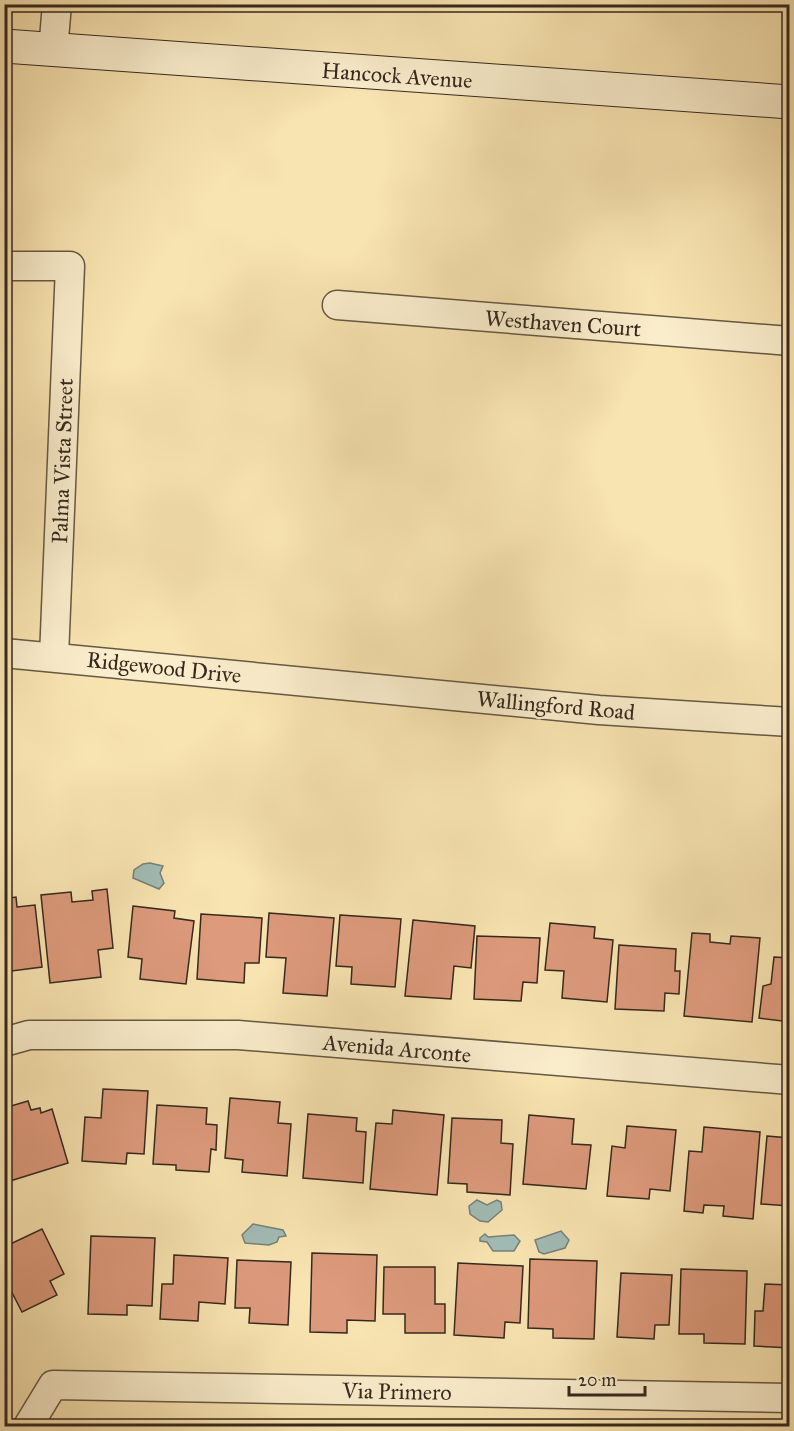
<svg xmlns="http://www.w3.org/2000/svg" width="794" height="1431" font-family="'IM FELL Great Primer',serif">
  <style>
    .water { fill: #a1bcb6; stroke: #768179; stroke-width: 1.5 }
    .building { fill: #dd9a7c; stroke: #35291d; stroke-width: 1.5 }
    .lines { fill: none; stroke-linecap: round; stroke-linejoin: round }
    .street-casing { stroke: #665842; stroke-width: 31 }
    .secondary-casing { stroke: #35291d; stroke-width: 35 }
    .street { stroke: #faedcc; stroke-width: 28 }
    .secondary { stroke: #faedcc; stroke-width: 33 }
    .labels { text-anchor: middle; stroke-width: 4.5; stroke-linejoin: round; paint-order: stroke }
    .street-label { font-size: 22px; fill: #35291d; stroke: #faedcc }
  </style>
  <rect width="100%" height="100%" fill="#f8e4b1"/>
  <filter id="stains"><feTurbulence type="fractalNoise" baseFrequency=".00333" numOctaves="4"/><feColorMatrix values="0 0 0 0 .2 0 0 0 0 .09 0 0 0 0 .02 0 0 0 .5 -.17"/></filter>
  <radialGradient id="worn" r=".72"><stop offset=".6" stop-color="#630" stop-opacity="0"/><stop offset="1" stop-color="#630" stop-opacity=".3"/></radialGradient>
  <g class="water">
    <polygon points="150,863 163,866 160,873 164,883 159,889 133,878 134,870 143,864"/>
    <polygon points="477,1200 487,1205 497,1200 501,1202 502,1210 488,1222 480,1221 470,1214 469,1206"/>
    <polygon points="253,1224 283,1230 286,1236 279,1237 277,1242 269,1245 245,1243 242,1235"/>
    <polygon points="561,1231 569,1240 565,1248 544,1254 539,1252 535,1240"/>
    <polygon points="485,1234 488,1237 514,1235 520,1241 514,1251 493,1251 487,1242 480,1241 480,1238"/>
  </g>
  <g class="building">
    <polygon points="107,889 113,948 98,950 101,977 50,983 41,895 71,892 72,902 93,900 92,891"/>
    <polygon points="16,897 17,907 35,905 42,967 4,972 4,899"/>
    <polygon points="133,906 175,911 174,918 194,921 186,984 140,979 142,959 128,957"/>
    <polygon points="269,913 334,918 327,996 283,993 286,958 266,957"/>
    <polygon points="201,914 262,918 259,963 245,963 244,983 197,979"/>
    <polygon points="340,915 401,919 395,987 351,984 352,967 336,966"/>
    <polygon points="413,920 475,926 471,968 454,966 451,999 405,996"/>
    <polygon points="550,923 595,927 594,938 613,940 607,1002 562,998 564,971 545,970"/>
    <polygon points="692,933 710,934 710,942 730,944 731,936 760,938 752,1022 684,1016"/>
    <polygon points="477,936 540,938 537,983 523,982 521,1001 474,999"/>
    <polygon points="619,945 676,949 675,971 680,971 679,994 665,993 664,1011 615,1009"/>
    <polygon points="774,957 790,958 790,1022 759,1018 763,986 771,984"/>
    <polygon points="103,1089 148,1091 144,1154 127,1153 126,1164 82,1161 85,1117 101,1118"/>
    <polygon points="230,1098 280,1102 278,1123 291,1124 287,1176 242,1172 243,1160 225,1158"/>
    <polygon points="28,1101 31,1110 40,1108 41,1113 52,1109 68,1163 10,1181 4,1164 4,1108"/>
    <polygon points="157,1105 207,1108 206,1124 217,1125 216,1150 211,1149 209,1172 176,1170 176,1165 153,1164"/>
    <polygon points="393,1110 444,1115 437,1195 370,1189 376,1123 392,1124"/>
    <polygon points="308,1114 357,1118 356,1131 366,1132 363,1183 303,1178"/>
    <polygon points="529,1115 574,1119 572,1144 591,1145 586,1189 523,1184"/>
    <polygon points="452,1118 502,1120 501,1143 513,1144 510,1195 467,1192 467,1184 448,1183"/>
    <polygon points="627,1126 676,1130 670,1191 650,1189 649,1199 607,1196 612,1146 625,1148"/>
    <polygon points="704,1127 760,1132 753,1219 723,1216 724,1206 704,1205 703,1213 684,1211 689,1151 702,1152"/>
    <polygon points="767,1136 790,1138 790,1206 761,1204"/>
    <polygon points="42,1229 64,1274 50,1281 57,1295 22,1312 4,1277 4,1247"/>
    <polygon points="91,1236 155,1238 152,1306 127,1305 127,1315 88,1314"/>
    <polygon points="312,1253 377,1255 375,1321 347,1320 347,1333 310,1332"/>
    <polygon points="174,1255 228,1258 225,1304 199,1302 198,1321 160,1319 162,1284 173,1284"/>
    <polygon points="530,1259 597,1261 594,1339 553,1338 553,1329 528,1328"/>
    <polygon points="237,1260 291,1262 288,1325 249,1323 250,1308 235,1308"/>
    <polygon points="458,1263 523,1266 520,1323 505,1322 504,1338 454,1335"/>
    <polygon points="384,1267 435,1267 435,1304 445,1304 445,1333 405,1333 405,1314 383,1314"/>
    <polygon points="681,1269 747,1271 745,1344 704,1343 704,1334 679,1334"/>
    <polygon points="621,1273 672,1275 669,1325 655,1325 654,1339 617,1337"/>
    <polygon points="765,1284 790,1285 790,1348 754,1346 755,1311 763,1311"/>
  </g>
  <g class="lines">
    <g class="street-casing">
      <g id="street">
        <polyline points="53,51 57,4"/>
        <polyline points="4,266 70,266 54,657"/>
        <polyline points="337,305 790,341"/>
        <polyline points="4,653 599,710 790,722"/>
        <polyline points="4,1042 29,1035 238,1035 790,1080"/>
        <polyline points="28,1426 53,1385 790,1398"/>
      </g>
    </g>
    <g class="secondary-casing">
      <polyline id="secondary" points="4,46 790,102"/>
    </g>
    <use href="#street" class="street"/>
    <use href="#secondary" class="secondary"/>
  </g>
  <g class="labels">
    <g class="street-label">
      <text transform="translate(397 75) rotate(4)" y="8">Hancock Avenue</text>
      <text transform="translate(563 323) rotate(4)" y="8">Westhaven Court</text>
      <text transform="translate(62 461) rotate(-88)" y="8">Palma Vista Street</text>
      <text transform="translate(164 667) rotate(6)" y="8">Ridgewood Drive</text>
      <text transform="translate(556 705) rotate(5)" y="8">Wallingford Road</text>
      <text transform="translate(397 1048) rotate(5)" y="8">Avenida Arconte</text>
      <text transform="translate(397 1391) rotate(1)" y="8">Via Primero</text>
    </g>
  </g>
  <rect width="794" height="1431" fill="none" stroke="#f8e4b1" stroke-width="24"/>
  <rect x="6" y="6" width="782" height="1419" fill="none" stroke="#35291d" stroke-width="3"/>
  <rect x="12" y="12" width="770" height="1407" fill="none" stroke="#35291d" stroke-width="1.5"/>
  <path d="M569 1386v9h76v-9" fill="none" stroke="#35291d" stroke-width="3"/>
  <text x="578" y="1386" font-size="18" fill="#35291d" stroke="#faedcc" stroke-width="4.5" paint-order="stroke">20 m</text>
  <rect width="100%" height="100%" filter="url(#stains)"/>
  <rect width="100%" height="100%" fill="url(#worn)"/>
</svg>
